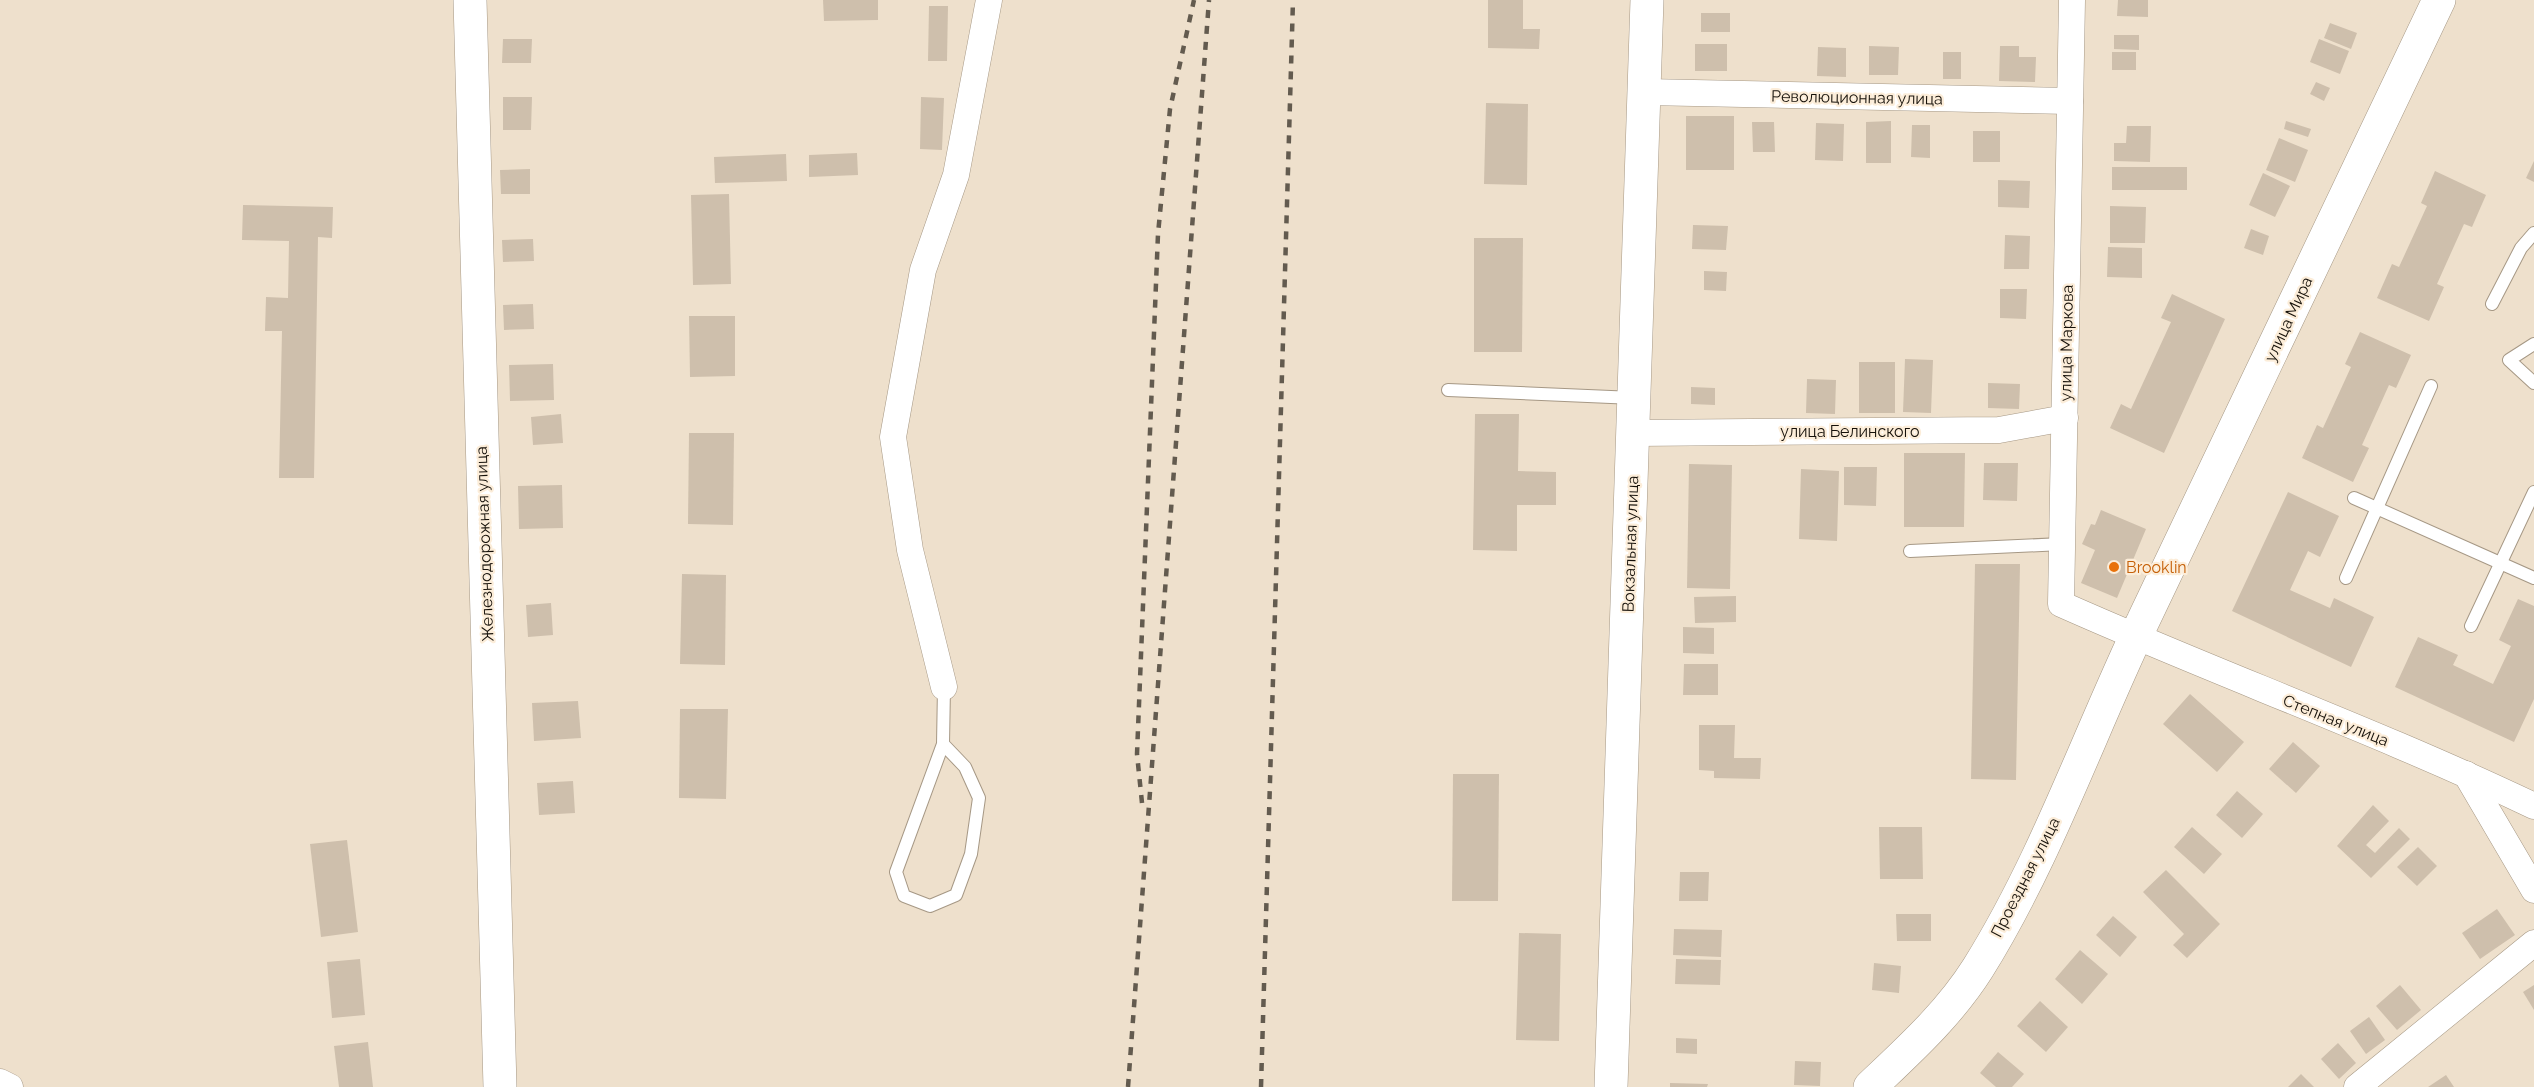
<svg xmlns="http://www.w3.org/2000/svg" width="2534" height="1087" font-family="Raleway,sans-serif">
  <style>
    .building { fill: #cebfac }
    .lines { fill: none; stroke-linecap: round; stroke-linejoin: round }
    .lane-casing { stroke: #a69885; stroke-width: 14 }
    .street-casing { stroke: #a69885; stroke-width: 27 }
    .secondary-casing { stroke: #a69885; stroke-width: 34 }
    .lane { stroke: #fff; stroke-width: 12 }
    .street { stroke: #fff; stroke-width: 26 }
    .secondary { stroke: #fff; stroke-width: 33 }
    .rail { stroke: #635b4f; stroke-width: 4.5; stroke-dasharray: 8 8; stroke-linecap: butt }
    .food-dot { fill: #e8710a; stroke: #fcedd9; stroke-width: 2 }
    .labels { text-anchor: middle; stroke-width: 4.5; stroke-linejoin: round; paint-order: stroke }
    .street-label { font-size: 16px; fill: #151009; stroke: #fcedd9 }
    .food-label { font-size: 16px; fill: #c56008; stroke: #fcedd9; text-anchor: start }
  </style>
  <rect width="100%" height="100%" fill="#eee0cc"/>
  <g class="building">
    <polygon points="823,0 878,0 878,20 824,21"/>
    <polygon points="1488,0 1523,0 1523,29 1540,29 1539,49 1488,48"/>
    <polygon points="2118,0 2148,0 2148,17 2117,16"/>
    <polygon points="929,6 948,6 947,61 928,61"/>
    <rect x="1701" y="13" width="29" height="19"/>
    <polygon points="2330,23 2357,33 2351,49 2324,38"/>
    <polygon points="2114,35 2139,35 2139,50 2114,49"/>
    <polygon points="503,39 532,39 531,63 502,63"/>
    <polygon points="2319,39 2349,51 2340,74 2310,62"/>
    <rect x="1695" y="44" width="32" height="27"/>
    <polygon points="1869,46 1899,47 1898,75 1869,75"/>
    <polygon points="2000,46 2019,46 2019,57 2036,57 2035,82 1999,81"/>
    <polygon points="1818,47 1846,48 1846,77 1817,76"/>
    <rect x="1943" y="52" width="18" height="27"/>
    <rect x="2112" y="52" width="24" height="18"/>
    <polygon points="2316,82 2330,88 2324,101 2310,94"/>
    <polygon points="503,97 532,97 531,130 503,130"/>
    <polygon points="921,97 944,98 942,150 920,149"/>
    <polygon points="1486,103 1528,104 1527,185 1484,184"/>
    <rect x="1686" y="116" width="48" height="54"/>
    <polygon points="1891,121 1891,163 1866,163 1866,122"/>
    <polygon points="2286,121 2311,129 2308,137 2284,129"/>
    <polygon points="1752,122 1774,122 1775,152 1753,152"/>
    <polygon points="1816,123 1844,124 1843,161 1815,160"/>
    <polygon points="1912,125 1930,125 1930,158 1911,157"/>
    <polygon points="2127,126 2151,126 2150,162 2114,161 2114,143 2126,143"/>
    <rect x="1973" y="131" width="27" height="31"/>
    <polygon points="2279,138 2308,150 2295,182 2266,170"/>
    <polygon points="857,153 858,175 809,177 809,155"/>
    <polygon points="786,154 787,181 715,183 714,157"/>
    <polygon points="2534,161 2534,182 2526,178"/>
    <rect x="2112" y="167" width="75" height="23"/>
    <polygon points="530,169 530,194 501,194 500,170"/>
    <polygon points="2435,171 2486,195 2472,227 2464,224 2437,284 2444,287 2429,321 2377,298 2392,264 2399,267 2427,206 2421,203"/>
    <polygon points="2263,173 2290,186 2275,217 2249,205"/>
    <polygon points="1998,180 2030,181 2029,208 1998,207"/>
    <polygon points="729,194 731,284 693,285 691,195"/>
    <polygon points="243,205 333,207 332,238 318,237 314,478 279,478 282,331 265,331 266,297 288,298 289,241 242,240"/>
    <polygon points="2110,206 2146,207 2145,243 2110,243"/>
    <polygon points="1693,225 1728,226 1726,250 1692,249"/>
    <polygon points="2251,229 2269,236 2263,255 2244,248"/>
    <polygon points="2005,235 2030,236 2029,269 2004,269"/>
    <polygon points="1474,238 1523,238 1522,352 1474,352"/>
    <polygon points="533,239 534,261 503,262 502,240"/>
    <polygon points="2108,247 2142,248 2142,278 2107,277"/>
    <polygon points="1704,271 1727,272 1726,291 1704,290"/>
    <polygon points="2000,289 2027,289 2026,319 2000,318"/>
    <polygon points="2172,294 2225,319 2164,453 2110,428 2121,404 2131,409 2171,322 2161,318"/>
    <polygon points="533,304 534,329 504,330 503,305"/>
    <polygon points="689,316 735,316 735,376 690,377"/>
    <polygon points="2360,332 2411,355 2396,388 2389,385 2362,445 2369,448 2353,482 2302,458 2317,425 2323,428 2351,367 2345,364"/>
    <polygon points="1905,359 1933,360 1931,413 1903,412"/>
    <rect x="1859" y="362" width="36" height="51"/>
    <polygon points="553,364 554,400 510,401 509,365"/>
    <polygon points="1807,379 1836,380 1835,414 1806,413"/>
    <polygon points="1988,383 2020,384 2019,409 1988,408"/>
    <polygon points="1691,387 1715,388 1715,405 1691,404"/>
    <polygon points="561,414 563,443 533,445 531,417"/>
    <polygon points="1475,414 1519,414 1518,471 1556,472 1556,505 1517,505 1517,551 1473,550"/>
    <polygon points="689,433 734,433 733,525 688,524"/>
    <polygon points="1904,453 1965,453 1964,527 1904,527"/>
    <polygon points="1984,463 2018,463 2017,501 1983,500"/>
    <polygon points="1689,464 1732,465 1730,589 1687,588"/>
    <polygon points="1844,467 1877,467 1876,506 1844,505"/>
    <polygon points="1801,469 1839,471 1837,541 1799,539"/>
    <polygon points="562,485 563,528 519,529 518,486"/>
    <polygon points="2288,492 2339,516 2320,557 2308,551 2290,590 2330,608 2334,598 2374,617 2351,667 2232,611"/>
    <polygon points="2101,510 2146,529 2117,598 2081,583 2095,550 2082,544 2091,524 2095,525"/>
    <polygon points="1975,564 2020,564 2016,780 1971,779"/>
    <polygon points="682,574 726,575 725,665 680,664"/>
    <polygon points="1736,596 1736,622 1695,623 1694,597"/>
    <polygon points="2518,599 2534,606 2534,699 2514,742 2395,687 2418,637 2458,655 2453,665 2493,684 2511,646 2499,640"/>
    <polygon points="551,603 553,635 528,637 526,605"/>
    <polygon points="1683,627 1714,628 1714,654 1683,653"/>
    <polygon points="1684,664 1718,664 1718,695 1683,695"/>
    <polygon points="2190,694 2244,742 2217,772 2163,724"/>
    <polygon points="578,701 581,738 534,741 532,703"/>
    <polygon points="680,709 728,709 726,799 679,798"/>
    <polygon points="1699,725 1735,725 1734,758 1761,758 1760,779 1714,778 1714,771 1699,770"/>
    <polygon points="2293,742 2320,766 2296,793 2269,769"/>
    <polygon points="1453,774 1499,774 1498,901 1452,901"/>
    <polygon points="573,781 575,813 539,815 537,783"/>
    <polygon points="2237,791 2263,814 2242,838 2216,815"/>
    <polygon points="2373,805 2389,821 2366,845 2375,853 2399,828 2410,839 2371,878 2337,846"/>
    <polygon points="1879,827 1922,827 1923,879 1880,879"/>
    <polygon points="2192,827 2222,854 2204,874 2174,847"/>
    <polygon points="347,840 358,932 321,937 310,844"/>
    <polygon points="2418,847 2437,866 2417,886 2397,867"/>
    <polygon points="2166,870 2220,924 2187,958 2173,945 2184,934 2143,892"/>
    <polygon points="1680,872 1709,872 1708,901 1679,901"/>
    <polygon points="2497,909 2515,935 2480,959 2462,933"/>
    <polygon points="1896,914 1931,914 1931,941 1897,941"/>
    <polygon points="2113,916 2137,937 2120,957 2096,935"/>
    <polygon points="1674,929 1722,930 1721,957 1673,955"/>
    <polygon points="1519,933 1561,934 1559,1041 1516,1040"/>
    <polygon points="2080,950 2108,974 2082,1004 2055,979"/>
    <polygon points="360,959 365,1015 332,1018 327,962"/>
    <polygon points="1676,959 1721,960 1720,985 1675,984"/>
    <polygon points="1874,963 1901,966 1899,993 1872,990"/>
    <polygon points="2400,985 2421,1010 2397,1030 2376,1006"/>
    <polygon points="2534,985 2534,1010 2523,992"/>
    <polygon points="2040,1001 2068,1027 2046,1052 2017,1026"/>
    <polygon points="2369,1017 2385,1040 2366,1054 2350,1031"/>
    <polygon points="1676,1038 1697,1039 1697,1054 1676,1053"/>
    <polygon points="368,1042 373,1087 339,1087 334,1046"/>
    <polygon points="2338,1043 2356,1063 2339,1079 2321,1059"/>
    <polygon points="1998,1052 2024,1074 2012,1087 1996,1087 1980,1073"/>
    <polygon points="1795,1061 1821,1062 1820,1086 1794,1085"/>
    <polygon points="2301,1074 2314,1087 2288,1087"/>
    <polygon points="2446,1075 2454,1087 2428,1087"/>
    <polygon points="1670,1083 1708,1084 1707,1087 1670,1087"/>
  </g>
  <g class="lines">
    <g class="lane-casing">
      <g id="lane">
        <polyline points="2492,304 2521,248 2534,233"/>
        <polyline points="2534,344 2509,360 2534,383"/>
        <polyline points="1448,390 1634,398"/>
        <polyline points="2354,498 2534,578"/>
        <polyline points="1910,551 2062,544"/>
        <polyline points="2346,578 2431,386"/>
        <polyline points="2471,626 2534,492"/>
        <polyline points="943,744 965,767 979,798 971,854 956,895 930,906 904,896 896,872 943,744 944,687"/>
      </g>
    </g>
    <g class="street-casing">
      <g id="street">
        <path d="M2072,0l-11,604c157,70 318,128 473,202"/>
        <polyline points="1645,92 2070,101"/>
        <polyline points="1634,433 1999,430 2065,418"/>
        <polyline points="944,687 910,550 893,437 923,270 956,175 989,0"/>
        <polyline points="2466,774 2534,890"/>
        <polyline points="0,1082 10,1087"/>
        <polyline points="2357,1087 2534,943"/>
      </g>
    </g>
    <g class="secondary-casing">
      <g id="secondary">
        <polyline points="470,0 500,1087"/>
        <polyline points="1611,1087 1647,0"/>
        <path d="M1870,1087c39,-37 79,-73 108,-119 68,-109 110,-232 165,-347 99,-207 198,-414 296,-621"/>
      </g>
    </g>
    <use href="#lane" class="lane"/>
    <use href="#street" class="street"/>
    <use href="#secondary" class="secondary"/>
    <g class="rail">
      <polyline points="1142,803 1137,754 1158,234 1170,109 1194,0"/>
      <polyline points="1128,1087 1209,0"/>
      <polyline points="1261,1087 1293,0"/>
    </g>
  </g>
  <circle class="food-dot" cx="2114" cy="567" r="6"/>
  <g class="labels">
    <g class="street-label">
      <text transform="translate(1857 97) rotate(1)" y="6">Революционная улица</text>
      <text transform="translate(2288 319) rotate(-65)" y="6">улица Мира</text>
      <text transform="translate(2066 343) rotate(-89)" y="6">улица Маркова</text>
      <text x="1850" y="437">улица Белинского</text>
      <text transform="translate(484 544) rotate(-92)" y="6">Железнодорожная улица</text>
      <text transform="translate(1630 544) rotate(-88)" y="6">Вокзальная улица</text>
      <text transform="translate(2336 720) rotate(22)" y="6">Степная улица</text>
      <text transform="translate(2025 877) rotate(-63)" y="6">Проездная улица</text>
    </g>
    <g class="food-label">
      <text x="2126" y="573">Brooklin</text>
    </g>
  </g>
</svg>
